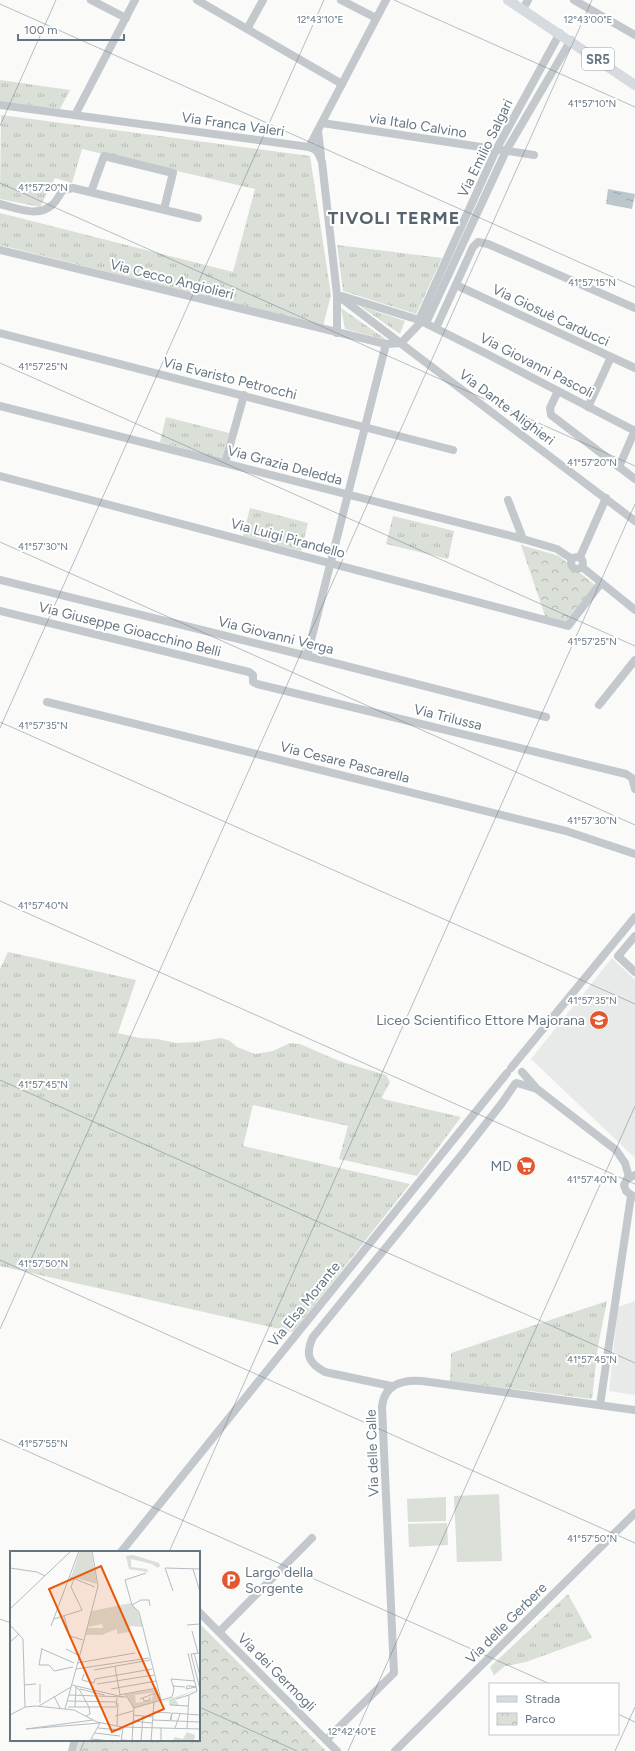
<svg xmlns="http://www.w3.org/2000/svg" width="635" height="1751" font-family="Figtree,sans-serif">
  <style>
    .built { fill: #e8e9e9 }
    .grass { fill: url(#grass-tufts) }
    .park { fill: url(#park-crowns) }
    .garden { fill: #dadfd7 }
    .water { fill: url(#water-ripples) }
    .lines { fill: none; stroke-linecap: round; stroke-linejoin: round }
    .minor { stroke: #c3c8cc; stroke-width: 8 }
    .major { stroke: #d6dbdf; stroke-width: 10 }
    .ticks { fill: none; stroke: #657683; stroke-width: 1; stroke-opacity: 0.45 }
    .labels { text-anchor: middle; stroke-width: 4; stroke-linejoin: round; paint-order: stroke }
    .shield { fill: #fff; stroke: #939fa8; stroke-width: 1 }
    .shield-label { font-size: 13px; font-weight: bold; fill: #657683 }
    .street-label { font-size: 14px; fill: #657683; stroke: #fff }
    .poi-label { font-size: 14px; fill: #657683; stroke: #fff; text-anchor: end }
    .district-label { font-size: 18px; font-weight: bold; letter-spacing: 1px; fill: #57646e; stroke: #fff }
    .inset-road { fill: none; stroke: #b5bdc2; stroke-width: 1 }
    .view { fill: #e8590c; fill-opacity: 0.15; stroke: #e8590c; stroke-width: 2 }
    .inset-edge { fill: none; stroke: #657683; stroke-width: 2 }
    .ticks-label { font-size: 10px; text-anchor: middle; fill: #657683; stroke: #fff; stroke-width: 4; stroke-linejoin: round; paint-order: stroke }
  </style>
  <defs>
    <pattern id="grass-tufts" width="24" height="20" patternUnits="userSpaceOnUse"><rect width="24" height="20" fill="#dadfd7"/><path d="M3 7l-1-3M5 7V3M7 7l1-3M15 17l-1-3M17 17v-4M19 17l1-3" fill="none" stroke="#b4b9b4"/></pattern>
    <pattern id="park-crowns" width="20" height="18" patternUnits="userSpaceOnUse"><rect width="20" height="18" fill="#dadfd7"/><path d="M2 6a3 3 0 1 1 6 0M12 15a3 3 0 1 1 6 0" fill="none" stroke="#b4b9b4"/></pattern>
    <pattern id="water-ripples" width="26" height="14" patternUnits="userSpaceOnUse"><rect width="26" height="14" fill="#bbc7cb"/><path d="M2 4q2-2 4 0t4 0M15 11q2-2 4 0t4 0" fill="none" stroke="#9ca6aa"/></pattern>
  </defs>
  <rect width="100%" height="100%" fill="#fafaf8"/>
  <g class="built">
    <polygon points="612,958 635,980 635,1158 531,1059"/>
    <polygon points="635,1301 635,1395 609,1391 618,1307"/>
  </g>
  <g class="grass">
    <polygon points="0,80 70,90 60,109 0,101"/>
    <polygon points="1,115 310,156 331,295 323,326 0,245 0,213 233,272 255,189 82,149 72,183 55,178 40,207 0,199"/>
    <polygon points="337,245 442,258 416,314 343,291"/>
    <polygon points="360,306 405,321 400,334"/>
    <polygon points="341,308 387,340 345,329"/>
    <polygon points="166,417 229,433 222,459 160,442"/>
    <polygon points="250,508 308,523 301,551 243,536"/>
    <polygon points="393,516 454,531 448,559 386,544"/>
    <polygon points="8,952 136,980 118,1033 139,1038 157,1039 177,1043 196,1042 221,1038 230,1041 237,1047 255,1054 273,1051 290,1043 300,1044 339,1061 386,1075 390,1082 382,1097 383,1099 461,1117 417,1176 339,1159 348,1126 253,1105 243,1146 410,1184 293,1332 0,1266 0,969"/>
    <polygon points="607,1301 598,1346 592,1399 450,1381 451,1353"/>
    <polygon points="568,1594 592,1638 526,1662 505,1666 494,1675 490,1667"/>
  </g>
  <g class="park">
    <polygon points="521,545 559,556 595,585 567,622 545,616"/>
    <polygon points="199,1623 326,1751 77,1751 79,1740 199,1740"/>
  </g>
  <g class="garden">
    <polygon points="499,1494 502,1561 457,1562 454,1496"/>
    <polygon points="446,1497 446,1521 408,1522 407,1499"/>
    <polygon points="447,1523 448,1545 409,1547 408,1524"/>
  </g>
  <polygon class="water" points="608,189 635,194 632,209 606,204"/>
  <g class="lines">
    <g class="minor">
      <polyline points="91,0 126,18"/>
      <polyline points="197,0 342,84"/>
      <polyline points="341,0 376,18"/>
      <polyline points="574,0 635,35"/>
      <polyline points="523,9 528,0"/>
      <polyline points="247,29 263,0"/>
      <path d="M0,105l309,42c9,2 10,8 13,15l15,133v38"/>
      <polyline points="75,115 135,0"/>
      <polyline points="322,123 534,155"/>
      <polyline points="318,131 321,156"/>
      <polyline points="309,147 386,0"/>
      <polyline points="91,192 104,156 173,173 164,209"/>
      <path d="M0,204c16,4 38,14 52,1 5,-4 7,-10 11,-15l10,-2 125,30"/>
      <polyline points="0,250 386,344 401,343 422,321"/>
      <polyline points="456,285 635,368"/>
      <polyline points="337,295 635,521"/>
      <polyline points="342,296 419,320 487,354 635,431"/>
      <polyline points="419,320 496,150 560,33"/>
      <polyline points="426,323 506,151 571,40"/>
      <polyline points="436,328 473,247 478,242 488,244 635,308"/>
      <polyline points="0,333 453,450"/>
      <polyline points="558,391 550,408 551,415 635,479"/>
      <polyline points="0,406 523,539 557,549 572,559"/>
      <polyline points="588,407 611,357"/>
      <polyline points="225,463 244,395"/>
      <polyline points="619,467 635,430"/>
      <polyline points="0,476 568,626 601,583"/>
      <polyline points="508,500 523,539"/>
      <circle cx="577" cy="563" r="6"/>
      <polyline points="580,557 606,498"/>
      <polyline points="582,567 635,610"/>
      <polyline points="0,580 307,656 546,717"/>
      <polyline points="0,611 249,672 253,675 253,682 257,684 626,774 632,778 635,789"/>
      <polyline points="307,656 386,344"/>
      <polyline points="47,702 566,831 635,854"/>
      <polyline points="599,705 635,660"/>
      <polyline points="635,936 618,956 635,972"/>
      <polyline points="511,1068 635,917"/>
      <polyline points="522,1072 537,1089 616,1150 625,1163 629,1177"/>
      <polyline points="517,1083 537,1089"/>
      <polyline points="634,1197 626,1191 624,1185 627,1179 635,1175"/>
      <path d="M391,1386l-66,-14c-17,-9 -20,-18 -12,-35l150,-184 39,-50 13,-19"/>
      <polyline points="600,1405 631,1196"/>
      <polyline points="121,1552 507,1073"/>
      <polyline points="199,1612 337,1751"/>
      <polyline points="219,1632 312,1538"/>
      <path d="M326,1740l68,-67 -12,-266c2,-22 20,-28 40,-26l213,29"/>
      <polyline points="72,1751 75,1740"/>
      <polyline points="395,1751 635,1513"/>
    </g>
    <polyline class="major" points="508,0 635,85"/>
  </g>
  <path class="ticks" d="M394,0l241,107M0,4l635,283M0,126l56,-126M0,183l635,283M0,363l635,283M0,542l635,283M0,722l635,282M0,728l324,-728M0,901l635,283M0,1080l635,283M0,1260l635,283M0,1329l592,-1329M0,1439l550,245M169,1552l466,-1048M0,1619l11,4M199,1707l98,44M618,1714l17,8M80,1751l5,-11M348,1751l287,-645M615,1751l20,-44"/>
  <defs>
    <g id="school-disc" transform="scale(1)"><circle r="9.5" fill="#e4572e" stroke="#fff"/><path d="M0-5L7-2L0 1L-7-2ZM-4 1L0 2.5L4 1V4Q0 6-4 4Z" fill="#fff"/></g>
    <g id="supermarket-disc" transform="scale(1)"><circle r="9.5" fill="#e4572e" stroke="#fff"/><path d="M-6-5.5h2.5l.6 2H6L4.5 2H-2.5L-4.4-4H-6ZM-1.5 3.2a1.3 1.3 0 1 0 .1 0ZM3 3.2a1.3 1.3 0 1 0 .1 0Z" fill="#fff"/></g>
    <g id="parking-disc" transform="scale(1)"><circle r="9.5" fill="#e4572e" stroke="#fff"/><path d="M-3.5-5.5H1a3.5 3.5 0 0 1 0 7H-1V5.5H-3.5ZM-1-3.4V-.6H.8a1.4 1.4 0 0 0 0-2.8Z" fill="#fff"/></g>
  </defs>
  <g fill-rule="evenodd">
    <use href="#school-disc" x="599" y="1020"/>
    <use href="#supermarket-disc" x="526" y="1166"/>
    <use href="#parking-disc" x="231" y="1580"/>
  </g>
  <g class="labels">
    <rect class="shield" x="582" y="48" width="32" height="22" rx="3"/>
    <g class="shield-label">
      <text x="598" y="64">SR5</text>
    </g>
    <g class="street-label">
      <text transform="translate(233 124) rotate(8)" y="5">Via Franca Valeri</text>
      <text transform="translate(418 125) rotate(9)" y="5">via Italo Calvino</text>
      <text transform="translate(485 148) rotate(-64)" y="5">Via Emilio Salgari</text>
      <text transform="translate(172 279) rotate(14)" y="5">Via Cecco Angiolieri</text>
      <text transform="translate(551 315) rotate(25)" y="5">Via Giosuè Carducci</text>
      <text transform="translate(537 365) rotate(27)" y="5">Via Giovanni Pascoli</text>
      <text transform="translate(230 378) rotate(14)" y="5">Via Evaristo Petrocchi</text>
      <text transform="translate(507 407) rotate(37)" y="5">Via Dante Alighieri</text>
      <text transform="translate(285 465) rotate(15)" y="5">Via Grazia Deledda</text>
      <text transform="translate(288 538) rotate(15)" y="5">Via Luigi Pirandello</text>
      <text transform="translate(130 629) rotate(14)" y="5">Via Giuseppe Gioacchino Belli</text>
      <text transform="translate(276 635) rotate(14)" y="5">Via Giovanni Verga</text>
      <text transform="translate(448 717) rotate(14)" y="5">Via Trilussa</text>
      <text transform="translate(345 762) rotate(14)" y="5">Via Cesare Pascarella</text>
      <text transform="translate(304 1304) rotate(-51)" y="5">Via Elsa Morante</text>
      <text transform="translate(372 1453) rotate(-92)" y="5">Via delle Calle</text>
      <text transform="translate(506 1623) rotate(-45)" y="5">Via delle Gerbere</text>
      <text transform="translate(277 1672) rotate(45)" y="5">Via dei Germogli</text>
    </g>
    <g class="poi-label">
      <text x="585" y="1025">Liceo Scientifico Ettore Majorana</text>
      <text x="512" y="1171">MD</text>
      <text x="245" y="1577" text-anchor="start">Largo della<tspan x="245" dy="16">Sorgente</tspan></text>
    </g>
    <g class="district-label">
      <text x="394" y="224">TIVOLI TERME</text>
    </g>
  </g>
  <g transform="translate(10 1551)">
    <rect width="190" height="190" fill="#fafaf8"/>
    <path d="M123,4l26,8 1,3 -2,2 -6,-4 -21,-5v8l16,2 1,3 -19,-3 -3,-13zM121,52l7,9 5,15 -13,-1 -1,6 -12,2v-5l-15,6h-16l1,-7h16l-1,-4 -14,3 4,-16zM147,138l1,3 -23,3 1,8 16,-3 1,-6 5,-1 2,7 -27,8 -7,-14zM186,139l-21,9 4,6h-10v-5l-14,4zM177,181l8,3 -1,6 -21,-1 2,-3 8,2z" fill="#dadfd7"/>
    <path d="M70,0h11l6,33 -26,-7z" fill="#dadfd7"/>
    <path class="inset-road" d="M0,17l27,4 8,4M183,18l7,23M136,22l-21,7 7,25 7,7 22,88M60,26l25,10M163,40l-8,-23 35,1M122,54l9,-5h8l1,6M0,58l61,-58M54,65l5,18M44,68l28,-9 -11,-23 3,-8M0,74l13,14 2,68M177,74l13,-1M41,75l28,-75M182,80l6,22M60,85l13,4M74,89l14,-54 -6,-35M0,91l9,-8M32,97l-3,17h10l5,6 19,-4M32,98l32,14M56,98l12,6M184,102l6,23M190,102l-9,1 9,35M67,112l58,-10M105,116l5,28M66,118l73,-11M84,119l56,-10M74,123l-2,6 12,3M84,132l1,-4 57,-10M30,133v19M87,133l57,-9M14,134l12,-1M62,134l51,12M163,135l12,1M177,135h4l5,1 -10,2zM65,136l4,2 10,18 1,7 -4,2M70,138l24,6v2M101,138l45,-8M115,143l9,14 38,-11 2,-8 -3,-10 24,2M59,144l57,2M109,144l38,-7M44,145l6,12M133,147l1,3 6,-1v-3M130,148l18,-7M166,148l13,-4M57,150l50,1M160,154l18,1M29,155l32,-19M58,156h48l1,-9M65,156l1,-20M55,158l19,-69M143,161l18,1M162,162l28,2M0,164l15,-8 11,-1 38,4 23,12 25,5 78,2M123,164l20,2M105,165l18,-5M143,169l47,2M160,169l2,-7 -1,7M123,170l19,2M107,175l1,-23M88,177l23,2M165,177l5,-14M177,178l2,-34 8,-4 -9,-38M85,182l25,3M82,188l18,2M112,189l12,1M80,190l10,-18 -74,6 67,-9M111,190l2,-13M122,190l2,-33M131,190l2,-25M141,190l3,-39M151,190v-13"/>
    <path class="view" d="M91,15l63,143 -52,23 -63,-143z"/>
    <rect width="190" height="190" class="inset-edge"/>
  </g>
  <g class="ticks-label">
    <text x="320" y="23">12°43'10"E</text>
    <text x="588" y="23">12°43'00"E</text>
    <text x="592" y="107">41°57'10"N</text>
    <text x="43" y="191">41°57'20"N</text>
    <text x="592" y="286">41°57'15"N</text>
    <text x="43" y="370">41°57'25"N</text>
    <text x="592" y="466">41°57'20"N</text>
    <text x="43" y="550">41°57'30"N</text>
    <text x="592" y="645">41°57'25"N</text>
    <text x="43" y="729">41°57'35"N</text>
    <text x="592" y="824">41°57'30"N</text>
    <text x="43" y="909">41°57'40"N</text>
    <text x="592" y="1004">41°57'35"N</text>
    <text x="43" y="1088">41°57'45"N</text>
    <text x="592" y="1183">41°57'40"N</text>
    <text x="43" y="1267">41°57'50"N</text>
    <text x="592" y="1363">41°57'45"N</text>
    <text x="43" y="1447">41°57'55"N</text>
    <text x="592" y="1542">41°57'50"N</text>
    <text x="352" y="1735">12°42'40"E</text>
  </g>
  <rect x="489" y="1683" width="130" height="52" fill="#ffffff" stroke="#c1c8cd"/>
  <rect x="497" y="1696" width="20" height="6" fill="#d6dbdf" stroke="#c1c8cd"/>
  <text x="525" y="1703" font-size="12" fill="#657683">Strada</text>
  <rect x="497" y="1713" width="20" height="12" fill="url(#park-crowns)" stroke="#c1c8cd"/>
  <text x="525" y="1723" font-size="12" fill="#657683">Parco</text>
  <path d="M18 34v6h106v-6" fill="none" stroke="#657683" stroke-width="2"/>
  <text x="24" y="34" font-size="12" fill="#657683" stroke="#ffffff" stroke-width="3" paint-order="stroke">100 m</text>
</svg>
